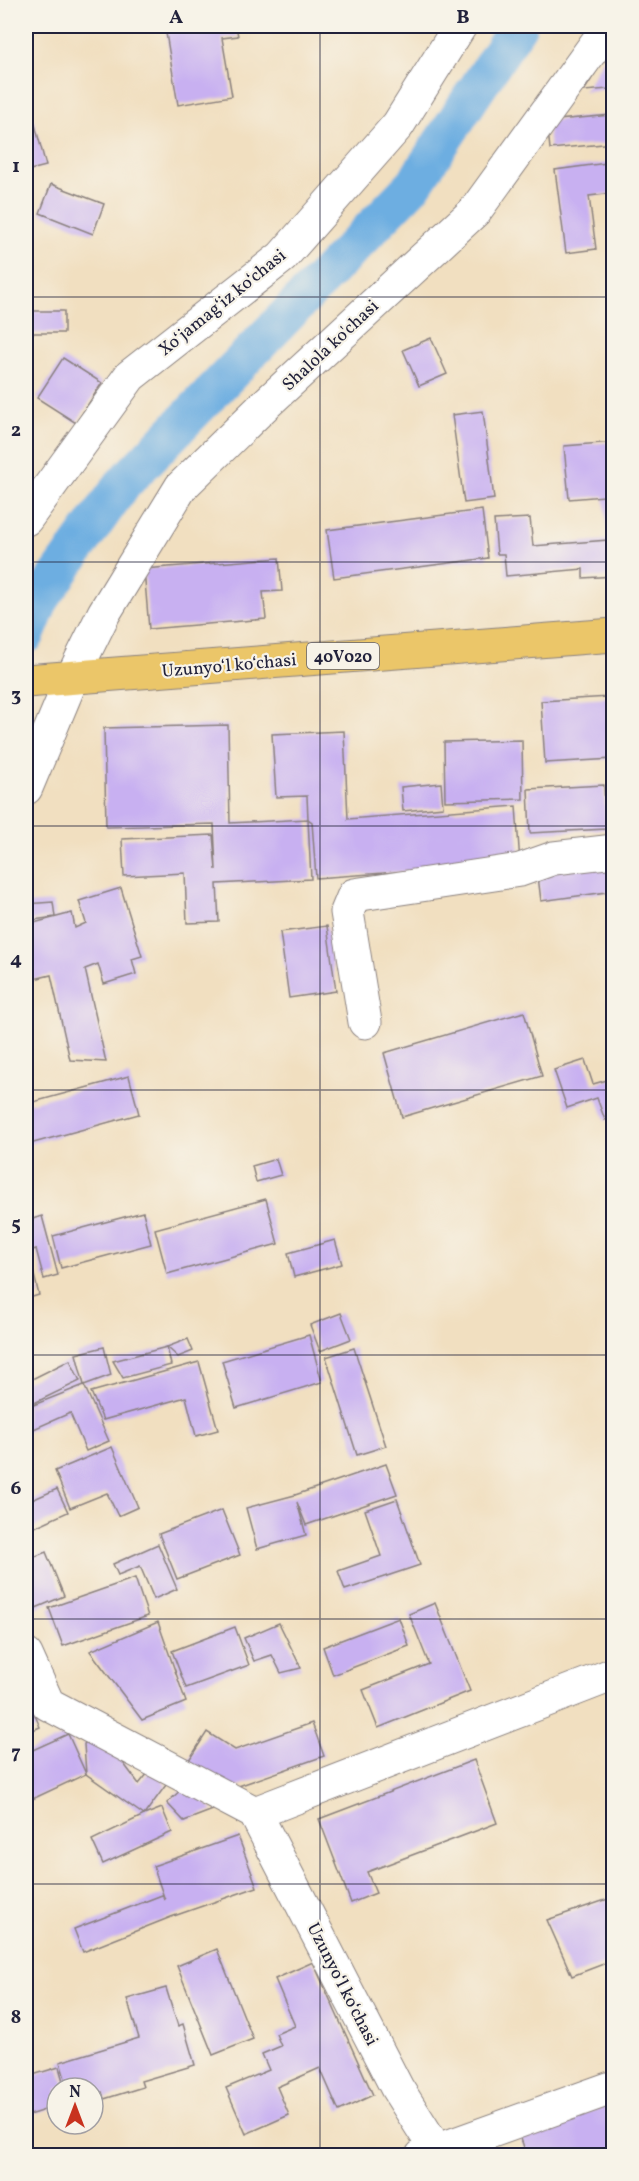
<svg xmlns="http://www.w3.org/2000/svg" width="639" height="2181" font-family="Vollkorn,serif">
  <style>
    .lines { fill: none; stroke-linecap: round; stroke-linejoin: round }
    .canal { stroke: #6daee1; stroke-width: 38 }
    .building { fill: #c8b0f1 }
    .minor-casing { stroke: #8a807e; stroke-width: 35 }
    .major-casing { stroke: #8a807e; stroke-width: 35 }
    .minor { stroke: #fff; stroke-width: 33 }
    .major { stroke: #ebc669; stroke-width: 33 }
    .grid { fill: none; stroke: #22223b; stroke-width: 1.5; stroke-opacity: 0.55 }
    .labels { text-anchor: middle; stroke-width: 4.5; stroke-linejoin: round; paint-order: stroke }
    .shield { fill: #f7f3e8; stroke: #62616f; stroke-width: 1.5 }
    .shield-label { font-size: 16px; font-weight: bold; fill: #22223b }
    .street-label { font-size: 18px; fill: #22223b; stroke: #f7f3e8 }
    .neatline { fill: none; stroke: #22223b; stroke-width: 2 }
    .grid-label { font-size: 20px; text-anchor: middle; font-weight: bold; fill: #22223b }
  </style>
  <rect width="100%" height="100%" fill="#f7f3e8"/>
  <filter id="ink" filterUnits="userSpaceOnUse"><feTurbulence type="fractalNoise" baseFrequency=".0167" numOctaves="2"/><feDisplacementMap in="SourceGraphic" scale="12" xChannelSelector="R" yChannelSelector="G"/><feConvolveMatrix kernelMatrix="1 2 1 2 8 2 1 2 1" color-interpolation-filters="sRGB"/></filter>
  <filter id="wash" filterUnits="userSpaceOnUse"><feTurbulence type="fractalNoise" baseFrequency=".008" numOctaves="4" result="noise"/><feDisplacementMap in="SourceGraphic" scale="24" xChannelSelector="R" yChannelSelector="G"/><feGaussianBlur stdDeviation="1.35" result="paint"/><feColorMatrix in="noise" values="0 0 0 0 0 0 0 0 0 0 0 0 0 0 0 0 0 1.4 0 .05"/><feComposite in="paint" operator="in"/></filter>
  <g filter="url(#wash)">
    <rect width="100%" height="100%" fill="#f1dfc0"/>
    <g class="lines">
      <polyline class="canal" points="26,635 41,599 122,485 414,184 518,26"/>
    </g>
    <g id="blocks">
      <g class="building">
        <polygon points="172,26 236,26 238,36 222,38 232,96 178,105 165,27"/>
        <polygon points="614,43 614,143 550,149 547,121 611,115 609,89 584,91"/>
        <polygon points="26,91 46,166 26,171"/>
        <polygon points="614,162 614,193 589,196 596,249 566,253 555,170"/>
        <polygon points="51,184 104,204 93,234 40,213"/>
        <rect x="26" y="311" width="38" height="22"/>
        <polygon points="431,338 447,374 419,386 403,350"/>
        <polygon points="63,358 102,383 76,423 37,398"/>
        <polygon points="26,361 31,362 26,379"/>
        <polygon points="483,411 494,499 464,503 452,415"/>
        <polygon points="614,442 614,576 583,578 583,569 506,576 504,554 497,554 494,520 530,518 533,546 608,540 604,496 569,499 564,446"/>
        <polygon points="482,510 488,558 334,578 327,530"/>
        <polygon points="279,558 282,591 263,592 266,619 149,629 144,569"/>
        <polygon points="610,697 613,759 545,763 541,701"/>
        <polygon points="228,725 230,823 308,819 311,879 217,884 219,922 187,923 185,873 124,876 122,839 213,835 216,870 214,824 106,827 104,728"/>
        <polygon points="344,731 348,819 516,806 520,863 316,878 312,822 308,819 307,796 276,797 272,734"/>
        <polygon points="522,740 523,799 445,801 444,742"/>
        <polygon points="441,783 443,807 403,811 401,787"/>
        <polygon points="604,785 606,829 530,833 528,789"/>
        <polygon points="614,857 614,891 541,901 537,868"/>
        <polygon points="121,888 142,956 132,959 136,974 104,984 98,964 85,969 106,1062 70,1060 51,975 26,981 26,925 72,913 75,928 86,923 79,901"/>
        <polygon points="53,902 55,917 26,921 26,904"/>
        <polygon points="327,926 336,991 289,998 280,932"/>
        <polygon points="524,1012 542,1076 402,1117 384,1053"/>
        <polygon points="585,1060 593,1084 614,1078 614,1117 605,1120 597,1098 567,1108 554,1070"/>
        <polygon points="129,1076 139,1114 26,1145 26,1104"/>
        <polygon points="276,1159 281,1175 256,1182 252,1166"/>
        <polygon points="266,1199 278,1244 167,1274 155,1229"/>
        <polygon points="143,1212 151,1244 61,1268 53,1236"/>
        <polygon points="42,1216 58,1275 44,1279 36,1249 26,1252 26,1221"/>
        <polygon points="335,1240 342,1264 294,1277 288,1253"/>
        <polygon points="31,1263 39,1295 26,1299 26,1264"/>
        <polygon points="341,1313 351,1339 320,1351 310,1325"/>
        <polygon points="309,1335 322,1382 236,1408 222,1361"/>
        <polygon points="188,1339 193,1351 178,1357 167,1347"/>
        <polygon points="104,1347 111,1375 84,1385 76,1354"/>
        <polygon points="167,1347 171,1365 123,1378 113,1361"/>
        <polygon points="354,1348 386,1446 357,1455 326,1357"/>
        <polygon points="70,1360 80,1381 26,1407 26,1382"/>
        <polygon points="199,1362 218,1430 196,1436 186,1397 103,1420 91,1392"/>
        <polygon points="84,1385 109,1441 86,1451 70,1413 27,1432 26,1428 26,1408"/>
        <polygon points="112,1447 138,1507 118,1516 107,1493 70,1508 55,1471"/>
        <polygon points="386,1464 397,1494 306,1525 297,1502 306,1535 257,1549 246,1508 295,1495"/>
        <polygon points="26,1486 32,1500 57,1489 68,1512 26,1531"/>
        <polygon points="397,1499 420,1565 345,1590 338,1571 381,1556 365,1510"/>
        <polygon points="222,1510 240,1555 177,1579 159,1534"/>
        <polygon points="158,1544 177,1589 154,1599 140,1566 118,1575 113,1564"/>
        <polygon points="46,1552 64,1596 36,1608 26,1581 26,1560"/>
        <polygon points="135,1578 148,1616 63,1646 49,1608"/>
        <polygon points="435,1603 470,1691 378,1728 363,1690 429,1664 409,1614"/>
        <polygon points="399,1618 409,1646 333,1675 323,1647"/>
        <polygon points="158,1622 186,1702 142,1720 90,1651"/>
        <polygon points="279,1623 301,1668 281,1673 272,1655 254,1661 244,1638"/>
        <polygon points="235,1627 249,1665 186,1688 172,1651"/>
        <polygon points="26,1694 40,1727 26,1733"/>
        <polygon points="312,1723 324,1756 230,1789 187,1763 207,1732 235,1750"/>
        <polygon points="100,1732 139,1784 153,1767 166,1785 144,1815 86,1774 84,1744"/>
        <polygon points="68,1734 86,1774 26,1802 26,1753"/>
        <polygon points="474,1760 497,1823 367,1872 376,1893 351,1903 319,1819"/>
        <polygon points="187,1784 213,1810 184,1821 167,1803"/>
        <polygon points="162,1808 172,1832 103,1864 92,1840 144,1815"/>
        <polygon points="238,1836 257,1887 171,1917 83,1952 74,1929 162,1895 165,1900 153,1866"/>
        <polygon points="614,1897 614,1960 572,1976 547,1920"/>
        <polygon points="217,1949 253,2039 213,2055 177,1966"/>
        <polygon points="313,1962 373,2095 339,2111 320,2068 277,2087 289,2115 246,2134 226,2088 269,2070 262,2054 281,2046 276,2034 295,2026 275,1979"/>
        <polygon points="166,1988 178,2026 183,2024 195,2065 141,2081 143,2087 104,2099 102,2092 93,2095 93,2088 68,2088 60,2062 139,2038 127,1999"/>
        <polygon points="59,2067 65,2088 57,2088 57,2106 26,2116 26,2077"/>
        <polygon points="614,2104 614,2156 527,2156 519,2133"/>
      </g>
    </g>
  </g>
  <g filter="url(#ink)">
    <use href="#blocks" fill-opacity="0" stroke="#8a807e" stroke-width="1.5"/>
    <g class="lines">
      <g class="minor-casing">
        <g id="minor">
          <polyline points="26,519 130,376 282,257 398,125 460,26"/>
          <polyline points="26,788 72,678 104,613 181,487 267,403 475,211 609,26"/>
          <polyline points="365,1022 347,912 354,895 520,870 554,858 614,851"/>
          <polyline points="26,1655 48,1704 255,1813 397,2088 440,2156"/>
          <polyline points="255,1813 614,1674"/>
          <polyline points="422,2156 614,2087"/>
        </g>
      </g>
      <g class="major-casing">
        <polyline id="major" points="26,681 614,635"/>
      </g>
      <use href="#minor" class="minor"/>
      <use href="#major" class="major"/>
    </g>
  </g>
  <path class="grid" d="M320,26v2130M26,297h588M26,562h588M26,826h588M26,1090h588M26,1355h588M26,1619h588M26,1884h588"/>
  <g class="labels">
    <rect class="shield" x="307" y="643" width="72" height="26" rx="4.5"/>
    <g class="shield-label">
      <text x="343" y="662">40V020</text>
    </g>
    <g class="street-label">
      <text transform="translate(222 302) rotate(-39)" y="6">Xoʻjamagʻiz koʻchasi</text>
      <text transform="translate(330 345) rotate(-43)" y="6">Shalola ko'chasi</text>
      <text transform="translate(229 665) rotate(-5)" y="6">Uzunyoʻl koʻchasi</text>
      <text transform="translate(343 1984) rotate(63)" y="6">Uzunyoʻl koʻchasi</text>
    </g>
  </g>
  <rect width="639" height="2181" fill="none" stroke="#f7f3e8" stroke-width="66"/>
  <g transform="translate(75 2106)"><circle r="28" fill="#f7f3e8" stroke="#a29fa3" stroke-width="1.5"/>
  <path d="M0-4.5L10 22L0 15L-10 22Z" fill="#c8321e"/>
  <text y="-9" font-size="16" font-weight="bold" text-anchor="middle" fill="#22223b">N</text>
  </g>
  <rect x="33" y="33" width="573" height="2115" class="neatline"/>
  <g class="grid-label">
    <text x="176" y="23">A</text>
    <text x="463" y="23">B</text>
    <text x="16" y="172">1</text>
    <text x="16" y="436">2</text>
    <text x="16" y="701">3</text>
    <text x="16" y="965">4</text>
    <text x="16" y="1230">5</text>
    <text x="16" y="1494">6</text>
    <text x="16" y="1758">7</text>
    <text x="16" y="2023">8</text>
  </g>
</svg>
